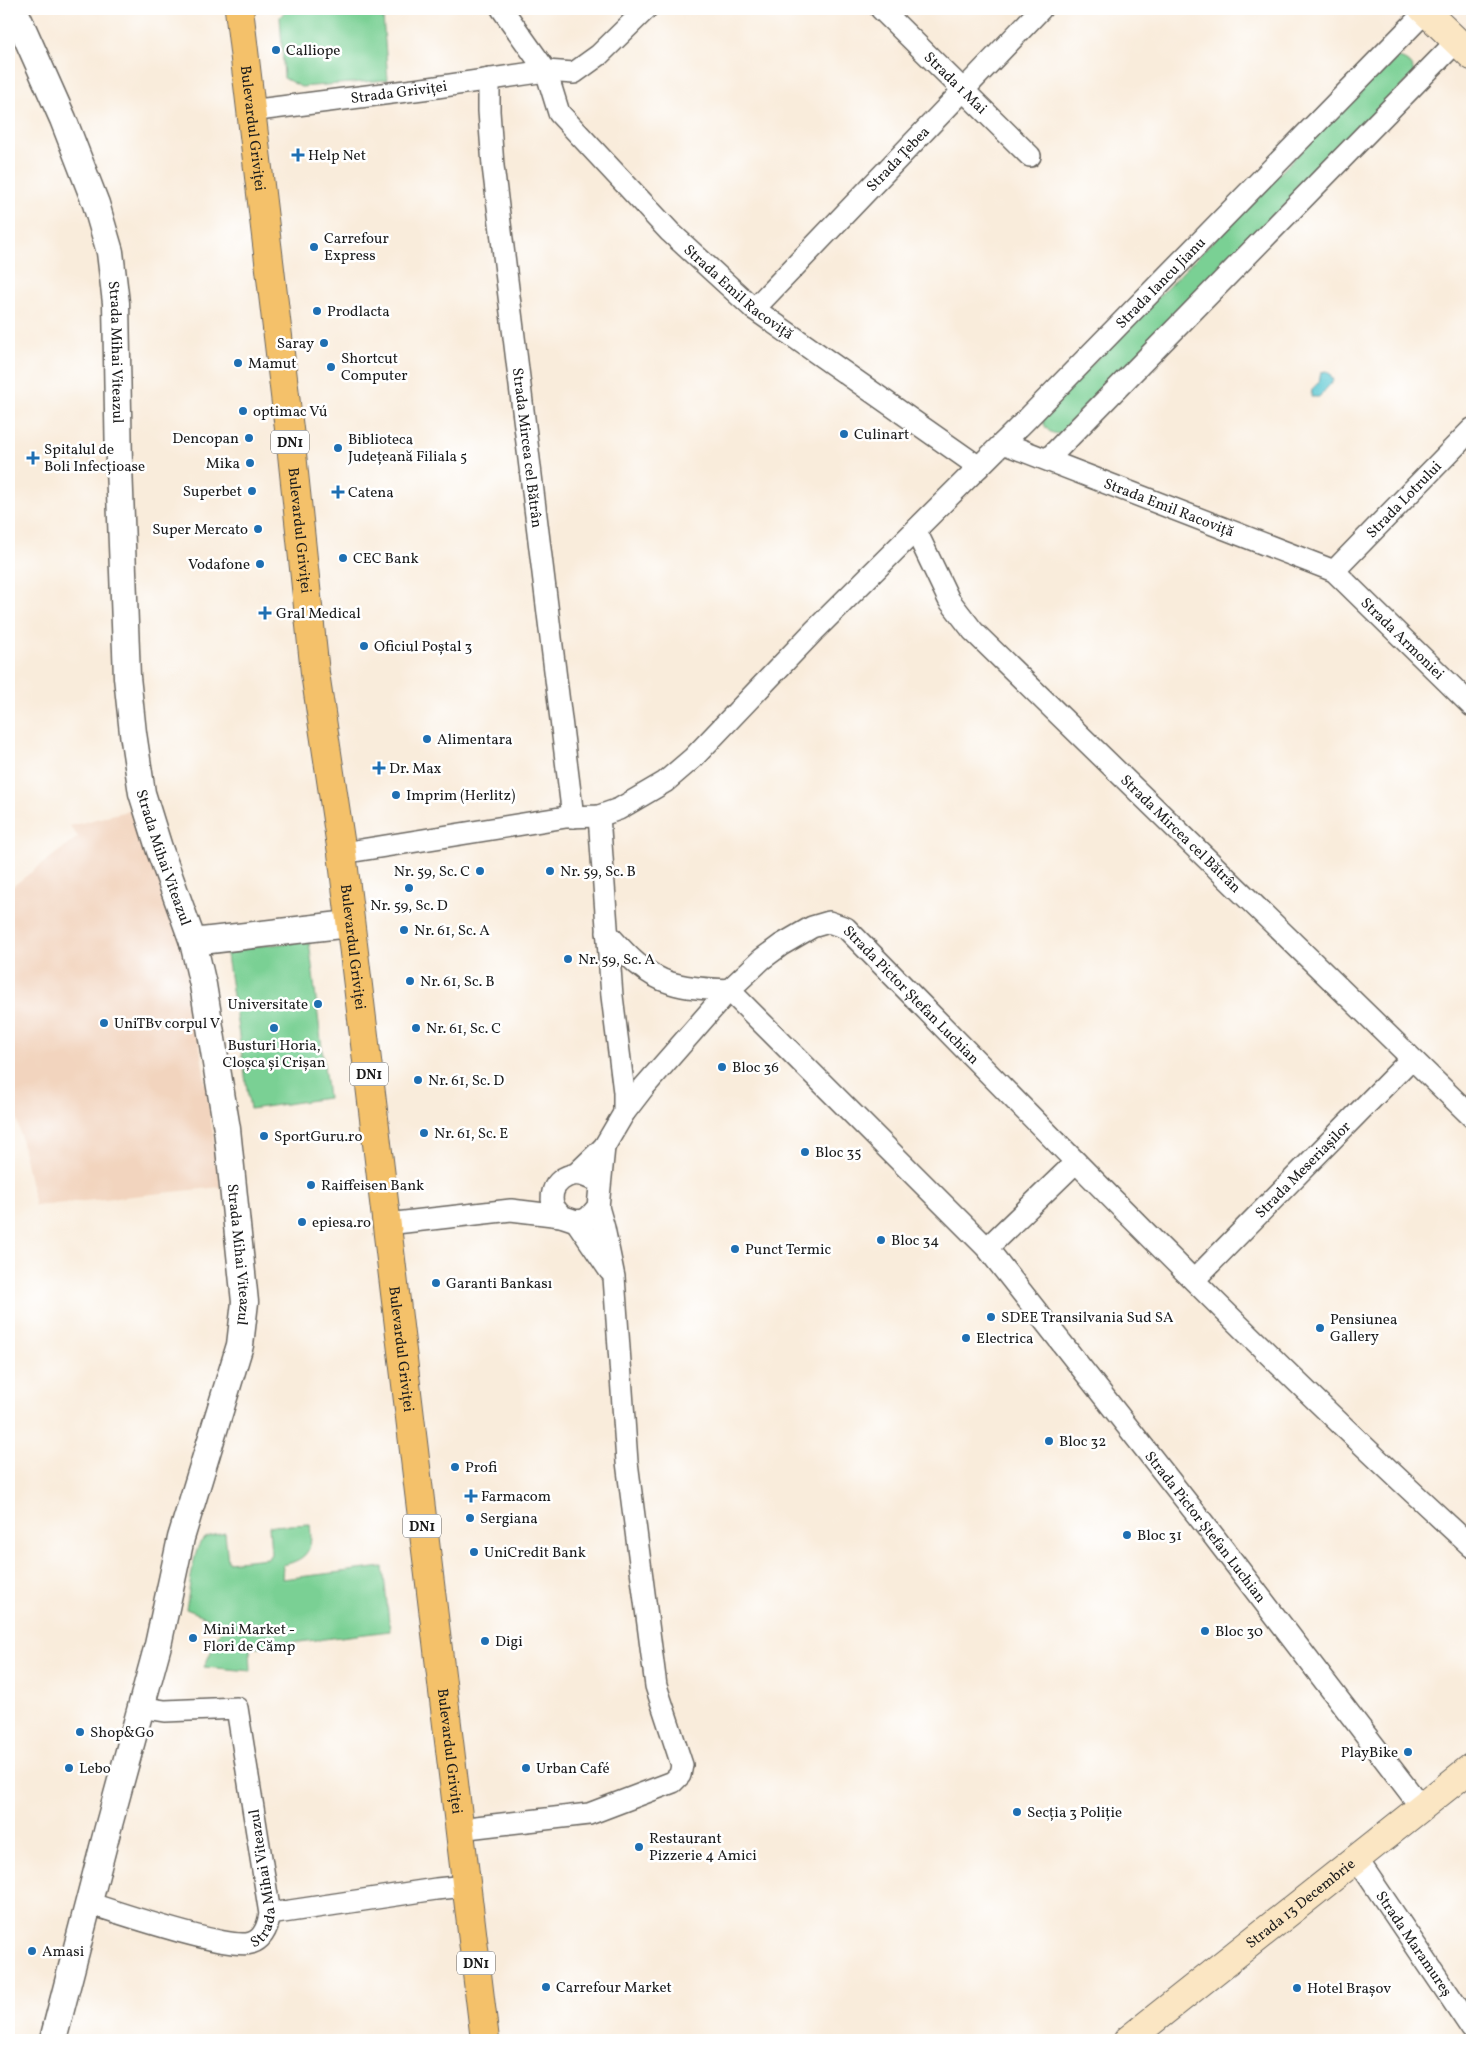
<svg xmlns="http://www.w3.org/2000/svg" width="1481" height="2049" font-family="Vollkorn,serif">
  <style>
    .built { fill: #f2d4be }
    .green { fill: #7ad094; stroke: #4b7658 }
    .water { fill: #5ac7d2; stroke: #3b7277 }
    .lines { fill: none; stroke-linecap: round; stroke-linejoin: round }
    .minor-casing { stroke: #69655f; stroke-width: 24 }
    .tertiary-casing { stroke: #69655f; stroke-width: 29 }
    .secondary-casing { stroke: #69655f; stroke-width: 30 }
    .primary-casing { stroke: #69655f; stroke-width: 30 }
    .minor { stroke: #fff; stroke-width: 21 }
    .tertiary { stroke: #fff; stroke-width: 26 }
    .secondary { stroke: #fbe6c3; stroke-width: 28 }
    .primary { stroke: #f4c16a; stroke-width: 28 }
    .poi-dot { fill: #1f6fb2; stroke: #fff; stroke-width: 2 }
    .labels { text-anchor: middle; stroke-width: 5; stroke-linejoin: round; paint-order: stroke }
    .shield { fill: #fff; stroke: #606060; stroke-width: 1 }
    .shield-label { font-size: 14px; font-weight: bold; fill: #1c1c1c }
    .poi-label { font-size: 15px; fill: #1c1c1c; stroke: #fff; text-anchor: start }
    .street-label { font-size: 15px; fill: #1c1c1c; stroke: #fff }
  </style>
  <rect width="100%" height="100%" fill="#fff"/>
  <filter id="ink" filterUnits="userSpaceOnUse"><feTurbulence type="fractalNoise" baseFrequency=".02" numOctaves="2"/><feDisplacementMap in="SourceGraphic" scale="10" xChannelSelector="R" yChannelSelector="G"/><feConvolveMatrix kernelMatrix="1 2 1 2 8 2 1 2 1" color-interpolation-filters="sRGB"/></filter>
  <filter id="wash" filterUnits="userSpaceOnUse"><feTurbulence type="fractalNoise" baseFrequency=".0096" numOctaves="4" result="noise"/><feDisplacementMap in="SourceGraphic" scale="20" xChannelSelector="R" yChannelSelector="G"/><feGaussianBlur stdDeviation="1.12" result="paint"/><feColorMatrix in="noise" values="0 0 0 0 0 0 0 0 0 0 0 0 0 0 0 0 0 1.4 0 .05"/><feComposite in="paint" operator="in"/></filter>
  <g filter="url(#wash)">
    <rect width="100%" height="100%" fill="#f9ecdb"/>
    <polygon class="built" points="134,809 183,934 221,1187 35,1206 9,1080 9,889 78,837 70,826"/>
    <g class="green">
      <polygon points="287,9 375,9 383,17 388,80 301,87 284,78 280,17"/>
      <path d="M1394,57c11,2 18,5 20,17l-354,360c-12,0 -17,-7 -18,-19z"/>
      <polygon points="309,941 328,1098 250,1109 226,949"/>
      <path d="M310,1524c3,25 -1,35 -27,41l-1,14 101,-12 7,64 -140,17 1,23 -47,-4 18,-39 -3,-6 -33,-13c3,-15 7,-55 14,-66 5,-8 17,-8 25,-10l3,29 40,-4 3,-4 -2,-28z"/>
    </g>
    <polygon class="water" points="1326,371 1330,374 1333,381 1319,397 1311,397 1312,389 1319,382 1321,372"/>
  </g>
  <g filter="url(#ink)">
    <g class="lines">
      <g class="minor-casing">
        <g id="minor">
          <path id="s1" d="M502,9l44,62 13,42 111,119 84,77 225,158"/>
          <path id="s2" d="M881,9l149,147"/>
          <path id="s3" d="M489,79v32l4,55 80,651"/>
          <path id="s4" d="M250,111l180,-23 116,-17 28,2 25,-18 47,-46"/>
          <path id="s5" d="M754,309l287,-300"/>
          <path id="s6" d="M1003,443l331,128 138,135"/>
          <polyline points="1048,459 1457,41"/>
          <path id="s7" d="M916,531l33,69 24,31 499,486"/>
          <path id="s8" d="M1334,571l138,-142"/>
          <polyline points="599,816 612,996 624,1092 624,1113"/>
          <path id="s9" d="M342,853l224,-36 33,-1 20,-7 46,-27 28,-24 121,-127 213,-212 399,-408"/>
          <path id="s10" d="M607,933c18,20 37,42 64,50 18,6 39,6 58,7l258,258 225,286 209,273"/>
          <path id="s11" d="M576,1174l28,-27 20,-34 20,-26 85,-97 33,-31 19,-14 31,-18 17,-5 17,6c206,209 409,421 626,619"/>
          <path d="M561,1216c-2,-3 -5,-6 -7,-9 -9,-22 16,-40 35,-29"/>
          <polyline points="576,1221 610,1271"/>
          <polyline points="387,1224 511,1210 561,1216 576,1221 584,1220 589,1217 598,1207 604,1147"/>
          <polyline points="987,1248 1076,1162"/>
          <path id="s12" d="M1194,1280l217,-221"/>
          <polyline points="459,1829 589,1814 673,1782 680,1775 682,1765 656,1686 627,1462 614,1277 604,1228 598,1207"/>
          <path id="s13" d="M1357,1859l115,170"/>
          <path id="s14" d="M88,1903c28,9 140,47 163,40 13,-4 17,-17 19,-29l-33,-206 -72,3 -25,-4"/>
          <polyline points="270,1914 436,1889 466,1886"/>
        </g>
      </g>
      <g class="tertiary-casing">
        <g id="tertiary">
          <path id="s15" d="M14,9l49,110 33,85 14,48 6,51 3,163 8,211 6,56 9,60 17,55 34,94 10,43 24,144 18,173 -5,43 -59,193 -23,107 -50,183 -55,212"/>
          <polyline points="193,942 349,924"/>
        </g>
      </g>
      <g class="secondary-casing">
        <g id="secondary">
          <polyline points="1423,9 1472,56"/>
          <path id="s16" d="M1128,2040l344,-273"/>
        </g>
      </g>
      <g class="primary-casing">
        <g id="primary">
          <path id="s17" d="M239,9l53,445 23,219 27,180 143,1187"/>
        </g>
      </g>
      <use href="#minor" class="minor"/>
      <use href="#tertiary" class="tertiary"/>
      <use href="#secondary" class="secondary"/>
      <use href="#primary" class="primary"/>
    </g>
  </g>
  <g class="poi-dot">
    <circle cx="276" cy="50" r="5"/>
    <path d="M295.5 147.5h5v5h5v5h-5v5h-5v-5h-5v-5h5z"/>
    <circle cx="314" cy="247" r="5"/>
    <circle cx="317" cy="311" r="5"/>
    <circle cx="324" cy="343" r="5"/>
    <circle cx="238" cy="363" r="5"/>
    <circle cx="331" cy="367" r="5"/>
    <circle cx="243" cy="411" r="5"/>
    <circle cx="844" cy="434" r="5"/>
    <circle cx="249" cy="438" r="5"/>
    <circle cx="338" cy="448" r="5"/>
    <path d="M30.5 450.5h5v5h5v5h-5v5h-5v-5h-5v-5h5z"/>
    <circle cx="250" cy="463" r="5"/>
    <circle cx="252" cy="491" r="5"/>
    <path d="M335.5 484.5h5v5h5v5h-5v5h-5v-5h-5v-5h5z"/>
    <circle cx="258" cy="529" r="5"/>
    <circle cx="343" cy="558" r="5"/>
    <circle cx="260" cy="564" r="5"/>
    <path d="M262.5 605.5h5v5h5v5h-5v5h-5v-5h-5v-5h5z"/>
    <circle cx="364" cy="646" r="5"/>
    <circle cx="427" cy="739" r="5"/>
    <path d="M376.5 760.5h5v5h5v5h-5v5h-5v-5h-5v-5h5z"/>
    <circle cx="396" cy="795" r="5"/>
    <circle cx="480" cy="871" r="5"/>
    <circle cx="550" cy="871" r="5"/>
    <circle cx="409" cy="888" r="5"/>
    <circle cx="404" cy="930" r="5"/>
    <circle cx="568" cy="959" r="5"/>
    <circle cx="410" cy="981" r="5"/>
    <circle cx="318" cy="1004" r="5"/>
    <circle cx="104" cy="1023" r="5"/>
    <circle cx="274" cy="1028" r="5"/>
    <circle cx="416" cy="1028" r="5"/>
    <circle cx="722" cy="1067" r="5"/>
    <circle cx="418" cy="1080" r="5"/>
    <circle cx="424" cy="1133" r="5"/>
    <circle cx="264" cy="1136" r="5"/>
    <circle cx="805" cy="1152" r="5"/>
    <circle cx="311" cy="1185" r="5"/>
    <circle cx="302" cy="1222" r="5"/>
    <circle cx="881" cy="1240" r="5"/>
    <circle cx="735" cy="1249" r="5"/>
    <circle cx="436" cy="1283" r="5"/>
    <circle cx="991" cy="1317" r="5"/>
    <circle cx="1320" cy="1328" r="5"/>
    <circle cx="966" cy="1338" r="5"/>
    <circle cx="1049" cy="1441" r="5"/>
    <circle cx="455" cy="1467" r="5"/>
    <path d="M468.5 1488.5h5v5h5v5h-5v5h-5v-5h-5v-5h5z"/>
    <circle cx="470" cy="1518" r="5"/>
    <circle cx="1127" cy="1535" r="5"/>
    <circle cx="474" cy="1552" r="5"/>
    <circle cx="1205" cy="1631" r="5"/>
    <circle cx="193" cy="1638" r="5"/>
    <circle cx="485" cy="1641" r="5"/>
    <circle cx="80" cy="1732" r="5"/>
    <circle cx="1408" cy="1752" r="5"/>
    <circle cx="69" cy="1768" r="5"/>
    <circle cx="526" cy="1768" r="5"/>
    <circle cx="1017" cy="1812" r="5"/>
    <circle cx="639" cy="1847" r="5"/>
    <circle cx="32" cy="1951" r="5"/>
    <circle cx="546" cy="1987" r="5"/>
    <circle cx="1297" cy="1988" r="5"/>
  </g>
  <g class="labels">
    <g class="shield">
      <rect x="271" y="430.5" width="38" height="23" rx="4"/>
      <rect x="350" y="1062.5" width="38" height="23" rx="4"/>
      <rect x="403" y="1514.5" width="38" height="23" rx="4"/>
      <rect x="457" y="1951.5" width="38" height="23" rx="4"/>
    </g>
    <g class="shield-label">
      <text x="290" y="447">DN1</text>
      <text x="369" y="1079">DN1</text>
      <text x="422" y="1531">DN1</text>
      <text x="476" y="1968">DN1</text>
    </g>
    <g class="poi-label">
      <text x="286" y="55">Calliope</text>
      <text x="308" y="160">Help Net</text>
      <text x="324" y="243">Carrefour<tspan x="324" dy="17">Express</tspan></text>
      <text x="327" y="316">Prodlacta</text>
      <text x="314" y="348" text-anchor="end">Saray</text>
      <text x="341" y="363">Shortcut<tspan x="341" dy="17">Computer</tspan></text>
      <text x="248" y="368">Mamut</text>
      <text x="253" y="416">optimac Vú</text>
      <text x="854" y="439">Culinart</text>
      <text x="239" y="443" text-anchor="end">Dencopan</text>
      <text x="348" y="444">Biblioteca<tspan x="348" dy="17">Județeană Filiala 5</tspan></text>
      <text x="44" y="454">Spitalul de<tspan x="44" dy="17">Boli Infecțioase</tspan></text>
      <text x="240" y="468" text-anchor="end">Mika</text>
      <text x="242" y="496" text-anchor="end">Superbet</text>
      <text x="348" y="497">Catena</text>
      <text x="248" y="534" text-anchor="end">Super Mercato</text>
      <text x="353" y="563">CEC Bank</text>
      <text x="250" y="569" text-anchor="end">Vodafone</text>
      <text x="276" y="618">Gral Medical</text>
      <text x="374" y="651">Oficiul Poștal 3</text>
      <text x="437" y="744">Alimentara</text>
      <text x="389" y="773">Dr. Max</text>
      <text x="406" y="800">Imprim (Herlitz)</text>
      <text x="470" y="876" text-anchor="end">Nr. 59, Sc. C</text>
      <text x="560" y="876">Nr. 59, Sc. B</text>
      <text x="409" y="910" text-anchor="middle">Nr. 59, Sc. D</text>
      <text x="414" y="935">Nr. 61, Sc. A</text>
      <text x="578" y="964">Nr. 59, Sc. A</text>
      <text x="420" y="986">Nr. 61, Sc. B</text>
      <text x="308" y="1009" text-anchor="end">Universitate</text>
      <text x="114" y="1028">UniTBv corpul V</text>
      <text x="426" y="1033">Nr. 61, Sc. C</text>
      <text x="274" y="1050" text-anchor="middle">Busturi Horia,<tspan x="274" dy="17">Cloșca și Crișan</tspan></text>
      <text x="732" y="1072">Bloc 36</text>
      <text x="428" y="1085">Nr. 61, Sc. D</text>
      <text x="434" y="1138">Nr. 61, Sc. E</text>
      <text x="274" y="1141">SportGuru.ro</text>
      <text x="815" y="1157">Bloc 35</text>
      <text x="321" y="1190">Raiffeisen Bank</text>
      <text x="312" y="1227">epiesa.ro</text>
      <text x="891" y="1245">Bloc 34</text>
      <text x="745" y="1254">Punct Termic</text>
      <text x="446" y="1288">Garanti Bankası</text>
      <text x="1001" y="1322">SDEE Transilvania Sud SA</text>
      <text x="1330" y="1324">Pensiunea<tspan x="1330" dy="17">Gallery</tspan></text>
      <text x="976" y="1343">Electrica</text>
      <text x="1059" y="1446">Bloc 32</text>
      <text x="465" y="1472">Profi</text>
      <text x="481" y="1501">Farmacom</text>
      <text x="480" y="1523">Sergiana</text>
      <text x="1137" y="1540">Bloc 31</text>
      <text x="484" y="1557">UniCredit Bank</text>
      <text x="203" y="1634">Mini Market -<tspan x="203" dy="17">Flori de Cămp</tspan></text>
      <text x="1215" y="1636">Bloc 30</text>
      <text x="495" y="1646">Digi</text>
      <text x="90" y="1737">Shop&amp;Go</text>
      <text x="1398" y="1757" text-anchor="end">PlayBike</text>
      <text x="79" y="1773">Lebo</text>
      <text x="536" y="1773">Urban Café</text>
      <text x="1027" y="1817">Secția 3 Poliție</text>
      <text x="649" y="1843">Restaurant<tspan x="649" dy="17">Pizzerie 4 Amici</tspan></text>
      <text x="42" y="1956">Amasi</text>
      <text x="556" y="1992">Carrefour Market</text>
      <text x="1307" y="1993">Hotel Brașov</text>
    </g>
    <g class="street-label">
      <text dy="5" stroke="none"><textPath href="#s2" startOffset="105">Strada 1 Mai</textPath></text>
      <text dy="5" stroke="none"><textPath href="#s4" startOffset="150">Strada Griviței</textPath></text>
      <text dy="5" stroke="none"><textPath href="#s17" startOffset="120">Bulevardul Griviței</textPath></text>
      <text dy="5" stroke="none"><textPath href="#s5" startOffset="208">Strada Țebea</textPath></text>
      <text dy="5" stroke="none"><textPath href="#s9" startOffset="1038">Strada Iancu Jianu</textPath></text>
      <text dy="5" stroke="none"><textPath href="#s1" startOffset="374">Strada Emil Racoviță</textPath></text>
      <text dy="5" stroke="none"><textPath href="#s15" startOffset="362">Strada Mihai Viteazul</textPath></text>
      <text dy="5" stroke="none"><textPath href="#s3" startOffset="371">Strada Mircea cel Bătrân</textPath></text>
      <text dy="5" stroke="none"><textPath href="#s8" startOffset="100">Strada Lotrului</textPath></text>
      <text dy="5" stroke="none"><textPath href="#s6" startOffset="178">Strada Emil Racoviță</textPath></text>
      <text dy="5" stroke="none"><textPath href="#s17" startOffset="525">Bulevardul Griviței</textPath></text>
      <text dy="5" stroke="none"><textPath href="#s6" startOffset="451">Strada Armoniei</textPath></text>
      <text dy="5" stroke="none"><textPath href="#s7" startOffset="406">Strada Mircea cel Bătrân</textPath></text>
      <text dy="5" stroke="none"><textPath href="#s15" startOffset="872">Strada Mihai Viteazul</textPath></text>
      <text dy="5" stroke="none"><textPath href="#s17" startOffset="945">Bulevardul Griviței</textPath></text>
      <text dy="5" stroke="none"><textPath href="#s11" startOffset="474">Strada Pictor Ștefan Luchian</textPath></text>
      <text dy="5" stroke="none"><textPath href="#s12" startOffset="155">Strada Meseriașilor</textPath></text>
      <text dy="5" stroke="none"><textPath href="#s15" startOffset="1278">Strada Mihai Viteazul</textPath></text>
      <text dy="5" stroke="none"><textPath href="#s17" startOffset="1350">Bulevardul Griviței</textPath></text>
      <text dy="5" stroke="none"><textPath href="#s10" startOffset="860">Strada Pictor Ștefan Luchian</textPath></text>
      <text dy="5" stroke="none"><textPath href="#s17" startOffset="1755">Bulevardul Griviței</textPath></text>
      <text dy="5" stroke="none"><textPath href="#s14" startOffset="240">Strada Mihai Viteazul</textPath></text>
      <text dy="5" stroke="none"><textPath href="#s16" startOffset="220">Strada 13 Decembrie</textPath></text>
      <text dy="5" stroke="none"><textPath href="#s13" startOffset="102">Strada Maramureș</textPath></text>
    </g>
  </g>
  <rect width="1481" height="2049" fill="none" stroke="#fff" stroke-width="30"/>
</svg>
